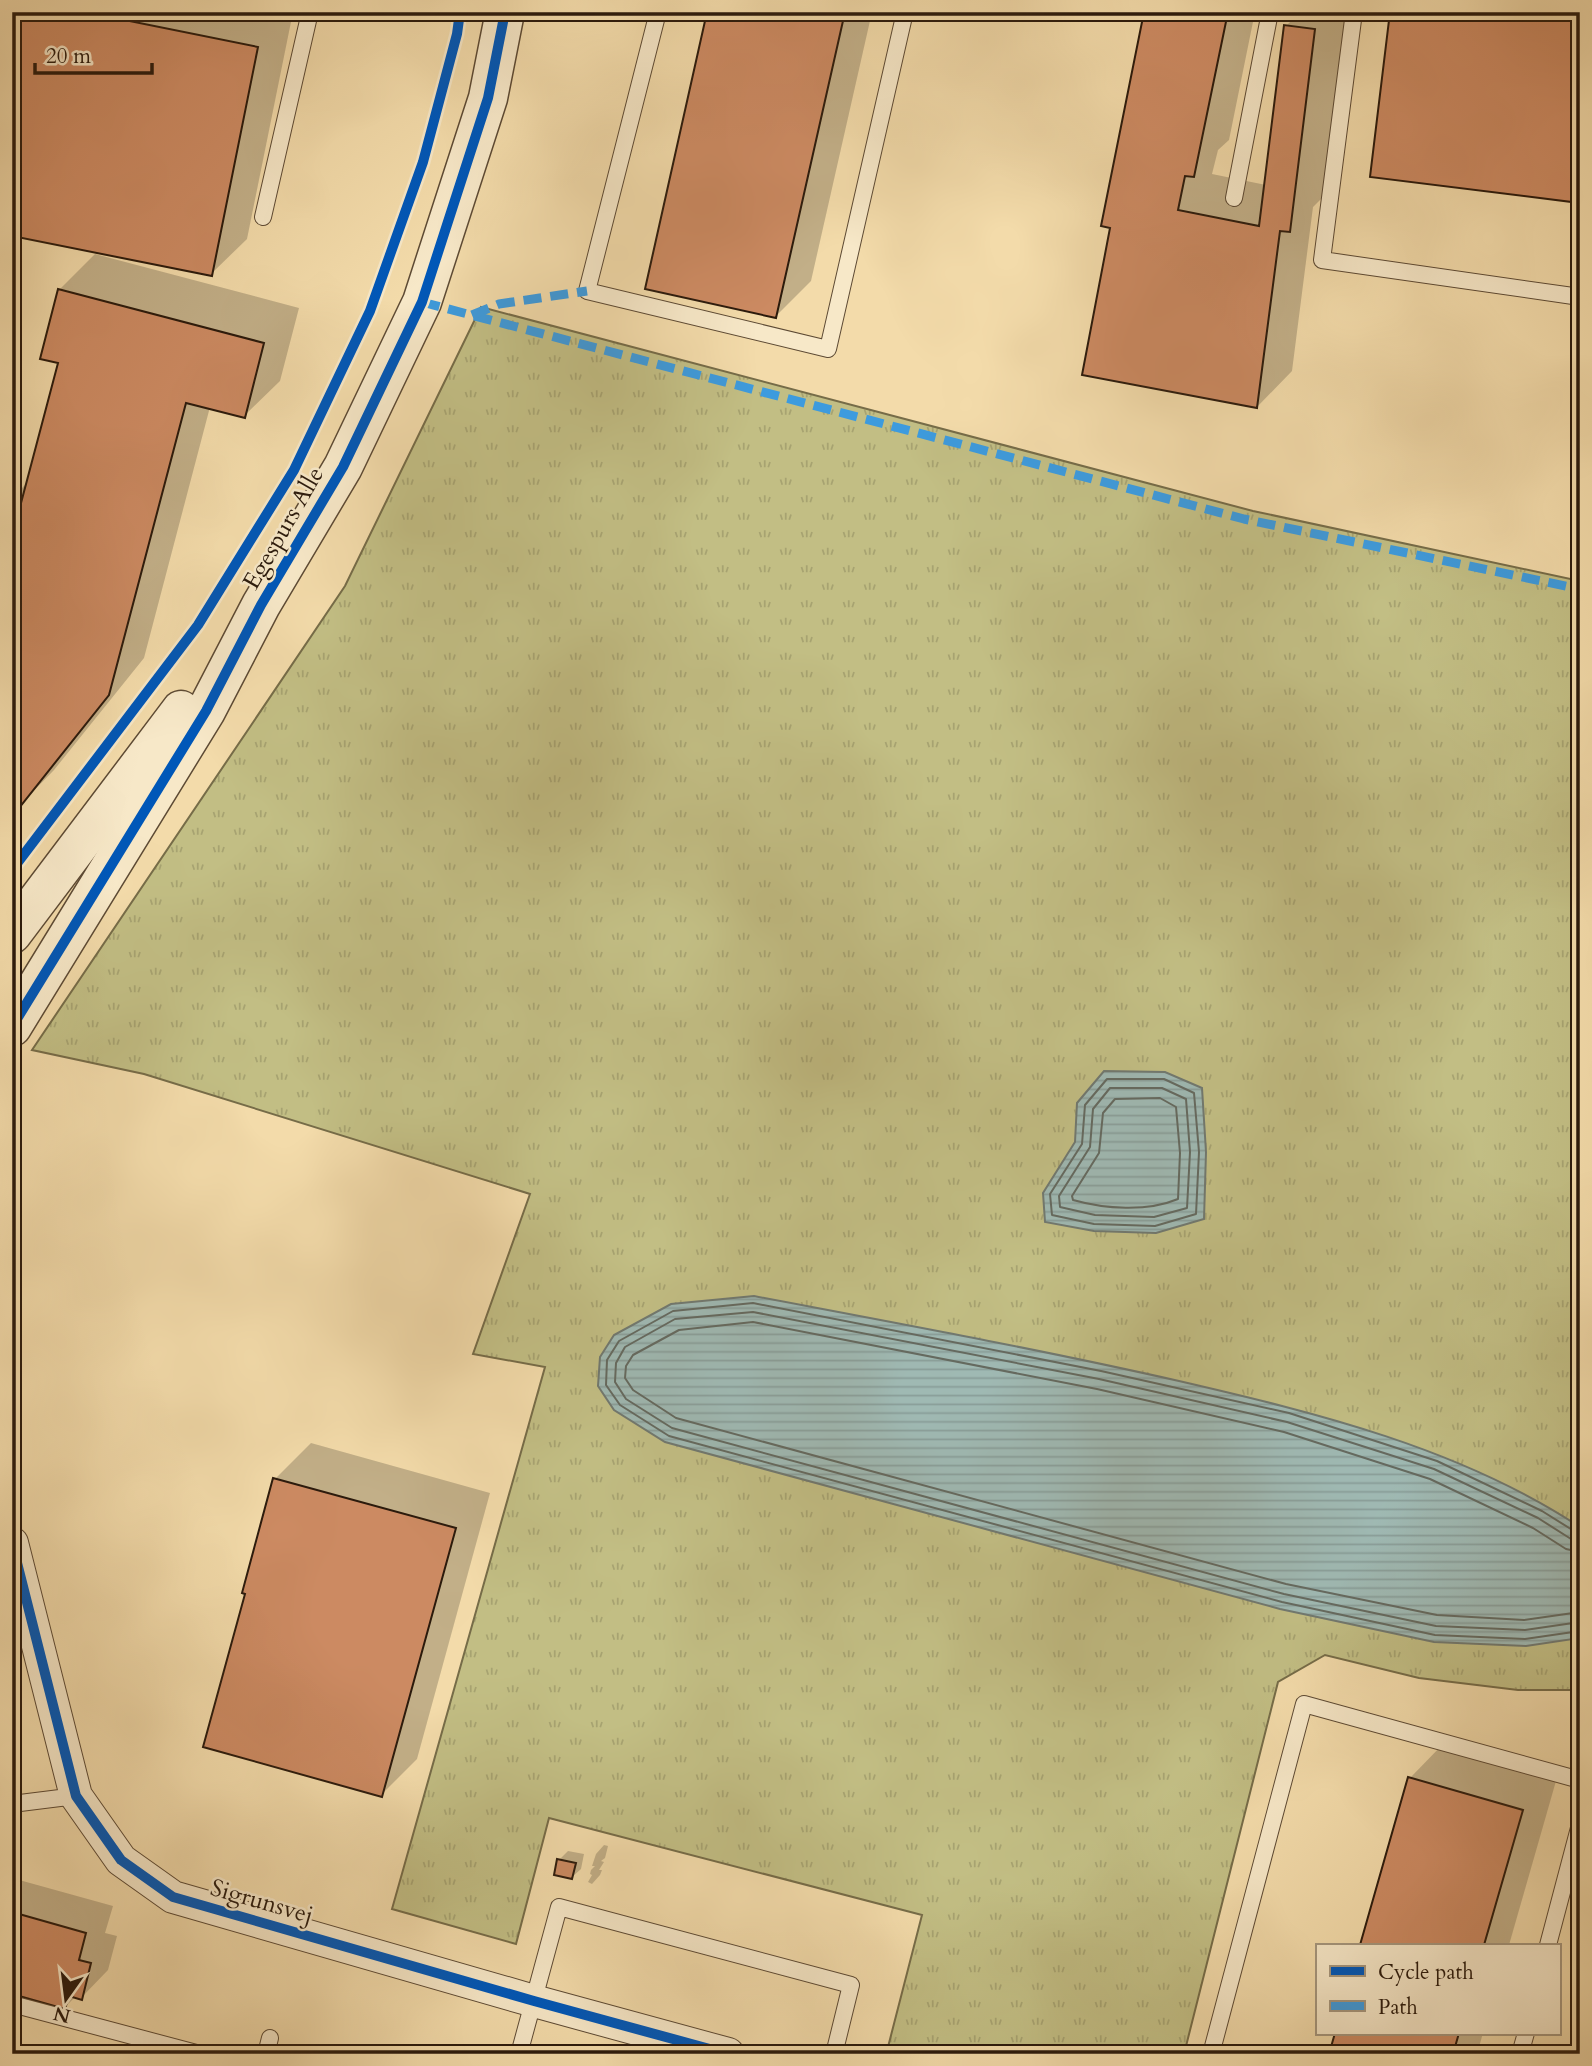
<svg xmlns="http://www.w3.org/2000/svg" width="1592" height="2066" font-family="Cardo,serif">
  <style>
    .grass { fill: url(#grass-tufts); stroke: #766c48; stroke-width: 2 }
    .water { fill: url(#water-rules); stroke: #717970; stroke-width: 2 }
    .shadow { fill: #0003 }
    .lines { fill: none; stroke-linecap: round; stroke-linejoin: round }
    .shore { stroke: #656a60; stroke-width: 2 }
    .building { fill: #cc8a62; stroke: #2b1a0c; stroke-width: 2 }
    .service-casing { stroke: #5d4a34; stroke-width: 18 }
    .minor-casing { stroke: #5d4a34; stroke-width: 34 }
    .tertiary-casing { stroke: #5d4a34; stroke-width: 41 }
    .service { stroke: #f7e8c8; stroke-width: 16 }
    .minor { stroke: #f7e8c8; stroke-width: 32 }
    .tertiary { stroke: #f7e8c8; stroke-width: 38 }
    .quiet { stroke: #3d9bde; stroke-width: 9; stroke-dasharray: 18 9; stroke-linecap: butt }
    .cycleway-casing { stroke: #f7e8c8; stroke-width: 15 }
    .cycleway { stroke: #0057b8; stroke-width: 10 }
    .labels { text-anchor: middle; stroke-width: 5; stroke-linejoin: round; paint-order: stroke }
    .street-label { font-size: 24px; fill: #2b1a0c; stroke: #f7e8c8 }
  </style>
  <defs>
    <pattern id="grass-tufts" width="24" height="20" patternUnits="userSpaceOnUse" patternTransform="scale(1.75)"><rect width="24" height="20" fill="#c2be84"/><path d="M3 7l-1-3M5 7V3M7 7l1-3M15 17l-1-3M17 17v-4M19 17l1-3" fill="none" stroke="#a7a371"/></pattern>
    <pattern id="water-rules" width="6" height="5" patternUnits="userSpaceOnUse" patternTransform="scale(1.75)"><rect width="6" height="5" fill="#9fb9b3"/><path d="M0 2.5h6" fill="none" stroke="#899e99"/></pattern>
  </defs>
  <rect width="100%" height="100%" fill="#f3dbaa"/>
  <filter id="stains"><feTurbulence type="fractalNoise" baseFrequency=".00286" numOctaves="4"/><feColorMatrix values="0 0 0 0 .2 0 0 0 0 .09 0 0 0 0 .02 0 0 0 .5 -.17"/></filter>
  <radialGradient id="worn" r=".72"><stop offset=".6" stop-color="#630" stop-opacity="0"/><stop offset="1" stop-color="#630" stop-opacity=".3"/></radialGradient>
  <polygon class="grass" points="481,307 1253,511 1580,581 1580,1690 1518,1690 1419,1678 1325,1655 1278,1682 1184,2054 915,2054 888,2047 922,1915 549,1818 516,1944 392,1909 545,1367 473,1354 530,1194 144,1074 32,1050 345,586"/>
  <g class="water">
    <polygon points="1104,1071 1165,1072 1202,1088 1206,1152 1204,1219 1156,1233 1094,1231 1045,1222 1043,1193 1075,1142 1077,1103"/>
    <path d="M754,1296c142,27 284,53 425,85 138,32 281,67 401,146v111l-54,8 -92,-4 -154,-33 -615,-167 -51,-32 -16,-24 2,-29 14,-22 57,-31z"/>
  </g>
  <g class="shadow">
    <polygon points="12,12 293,12 247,239 211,274"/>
    <polygon points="709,12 872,12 811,281 776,316"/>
    <polygon points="1146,12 1255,12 1229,140 1218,150 1212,174 1266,185 1286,26 1300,12 1347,12 1325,195 1313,207 1292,371 1257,407 1112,227"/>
    <polygon points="95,254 299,308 280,381 244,416 210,407 144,658 54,770 19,806 12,804 12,498 28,482 60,362 42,358 60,289"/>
    <polygon points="311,1443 490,1493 417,1759 381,1795 247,1592 275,1479"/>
    <polygon points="1445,1742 1558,1774 1509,1945 1362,1945 1410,1778"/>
    <polygon points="604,1845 608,1846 605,1858 601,1861 604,1862 599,1870 602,1870 600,1875 592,1884 588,1882 592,1875 590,1874 591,1870 595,1866 592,1866 596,1854"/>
    <polygon points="568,1851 584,1854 581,1869 572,1877 559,1860"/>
    <polygon points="12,1878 113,1906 105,1933 117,1936 108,1970 81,1998 76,1996 65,2007 12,1993"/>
    <polygon points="1337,2033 1483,2033 1477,2054 1330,2054"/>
  </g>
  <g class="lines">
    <g class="shore">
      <polygon points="1107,1079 1164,1079 1194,1093 1199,1152 1196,1214 1155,1226 1094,1224 1052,1215 1050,1194 1082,1144 1085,1105"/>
      <polygon points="1110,1088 1162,1088 1186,1099 1190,1152 1187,1208 1154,1217 1095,1215 1060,1207 1059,1196 1090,1147 1093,1109"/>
      <path d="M1160,1098l16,9 4,46 -2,46c-31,13 -73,10 -105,1l-1,-4 27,-43 4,-40 12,-14z"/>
      <polyline points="1580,1532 1574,1531 1542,1511 1437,1461 1289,1413 1101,1371 753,1303 673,1311 619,1341 607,1360 606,1385 620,1405 669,1436 1282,1602 1435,1635 1525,1639 1580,1631"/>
      <polyline points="1580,1541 1571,1539 1538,1518 1434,1469 1287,1422 1099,1379 753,1312 675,1319 625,1347 616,1363 615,1382 626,1399 672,1428 1284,1594 1436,1626 1525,1630 1580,1622"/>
      <polyline points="1580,1552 1566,1549 1533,1528 1430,1479 1284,1432 1097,1389 753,1322 679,1330 633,1355 626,1366 625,1378 633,1390 676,1418 1286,1584 1437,1615 1524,1620 1580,1612"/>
    </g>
  </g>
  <g class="building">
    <polygon points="12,12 85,12 258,47 212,276 12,236"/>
    <polygon points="707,12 845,12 776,318 645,289"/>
    <polygon points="1144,12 1228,12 1194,177 1185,176 1178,210 1259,226 1284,25 1315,29 1290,232 1280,231 1257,408 1082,375 1110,228 1101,226"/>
    <polygon points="1390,12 1580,12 1580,203 1370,177"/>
    <polygon points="58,289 264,343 245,418 186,403 109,695 19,808 12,806 12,501 21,503 58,363 40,359"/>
    <polygon points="273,1478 456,1528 382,1797 203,1747 245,1594 242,1593"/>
    <polygon points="1408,1777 1523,1810 1484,1945 1360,1945"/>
    <polygon points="557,1859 576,1863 572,1879 554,1875"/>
    <polygon points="12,1912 86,1933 79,1960 91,1963 82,2000 69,1996 65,2009 12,1994"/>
    <polygon points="1335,2033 1459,2033 1453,2054 1329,2054"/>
  </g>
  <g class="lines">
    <g class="service-casing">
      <g id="service">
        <polyline points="658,12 587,291 828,349 905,12"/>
        <polyline points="1354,12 1322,260 1580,297"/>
        <polyline points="1234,198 1270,12"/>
        <polyline points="263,217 310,12"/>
        <polyline points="12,1804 76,1796"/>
        <polyline points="1548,1945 1580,1824"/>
        <polyline points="12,2004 200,2054"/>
        <polyline points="266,2054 270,2038"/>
        <polyline points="519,2054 559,1907 851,1985 834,2054"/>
        <polyline points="1211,2054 1304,1704 1580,1780"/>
        <polyline points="1520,2054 1526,2033"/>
      </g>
    </g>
    <g class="minor-casing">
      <polyline id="minor" points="12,1543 76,1796 121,1860 173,1897 534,2001 728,2054"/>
    </g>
    <g class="tertiary-casing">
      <g id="tertiary">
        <polyline points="12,934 181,710"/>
        <polyline points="12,1027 206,711 261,605 343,467 422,302 488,98 505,12"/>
      </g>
    </g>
    <use href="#service" class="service"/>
    <use href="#minor" class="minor"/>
    <use href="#tertiary" class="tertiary"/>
    <g class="quiet">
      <polyline points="422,302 1244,519 1580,589"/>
      <polyline points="472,315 499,304 587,291"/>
    </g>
    <g class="cycleway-casing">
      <g id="cycleway">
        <polyline points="12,870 198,625 294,470 370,311 423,162 457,34 460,12"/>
        <polyline points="12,1027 206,711 261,605 343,467 422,302 488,98 505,12"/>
        <polyline points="12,1543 76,1796 121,1860 173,1897 534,2001 728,2054"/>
      </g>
    </g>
    <use href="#cycleway" class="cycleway"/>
  </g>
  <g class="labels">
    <g class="street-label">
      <text transform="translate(283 528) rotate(-60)" y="8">Egespurs Alle</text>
      <text transform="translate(262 1901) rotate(16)" y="8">Sigrunsvej</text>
    </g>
  </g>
  <rect width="1592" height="2066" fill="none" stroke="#f3dbaa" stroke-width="42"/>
  <rect x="14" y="14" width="1564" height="2038" fill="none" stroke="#2b1a0c" stroke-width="3.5"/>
  <rect x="21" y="21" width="1550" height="2024" fill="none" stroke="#2b1a0c" stroke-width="2"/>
  <rect x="1316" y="1944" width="245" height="91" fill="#f7e8c8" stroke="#a5967d" stroke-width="2"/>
  <rect x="1330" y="1966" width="35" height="10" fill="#0057b8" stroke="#a5967d" stroke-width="2"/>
  <text x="1378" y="1979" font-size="21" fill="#2b1a0c">Cycle path</text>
  <rect x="1330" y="2001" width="35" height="10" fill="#3d9bde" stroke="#a5967d" stroke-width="2"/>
  <text x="1378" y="2014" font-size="21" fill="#2b1a0c">Path</text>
  <g transform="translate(66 1999) rotate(194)" stroke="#f7e8c8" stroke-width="5" paint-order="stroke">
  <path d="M0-5L12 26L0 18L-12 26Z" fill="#2b1a0c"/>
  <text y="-10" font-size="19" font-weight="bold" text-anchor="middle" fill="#2b1a0c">N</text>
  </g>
  <path d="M35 63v10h117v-10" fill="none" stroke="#2b1a0c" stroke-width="3.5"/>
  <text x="46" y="63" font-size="21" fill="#2b1a0c" stroke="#f7e8c8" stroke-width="5" paint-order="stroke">20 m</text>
  <rect width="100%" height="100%" filter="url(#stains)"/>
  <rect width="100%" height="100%" fill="url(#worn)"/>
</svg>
